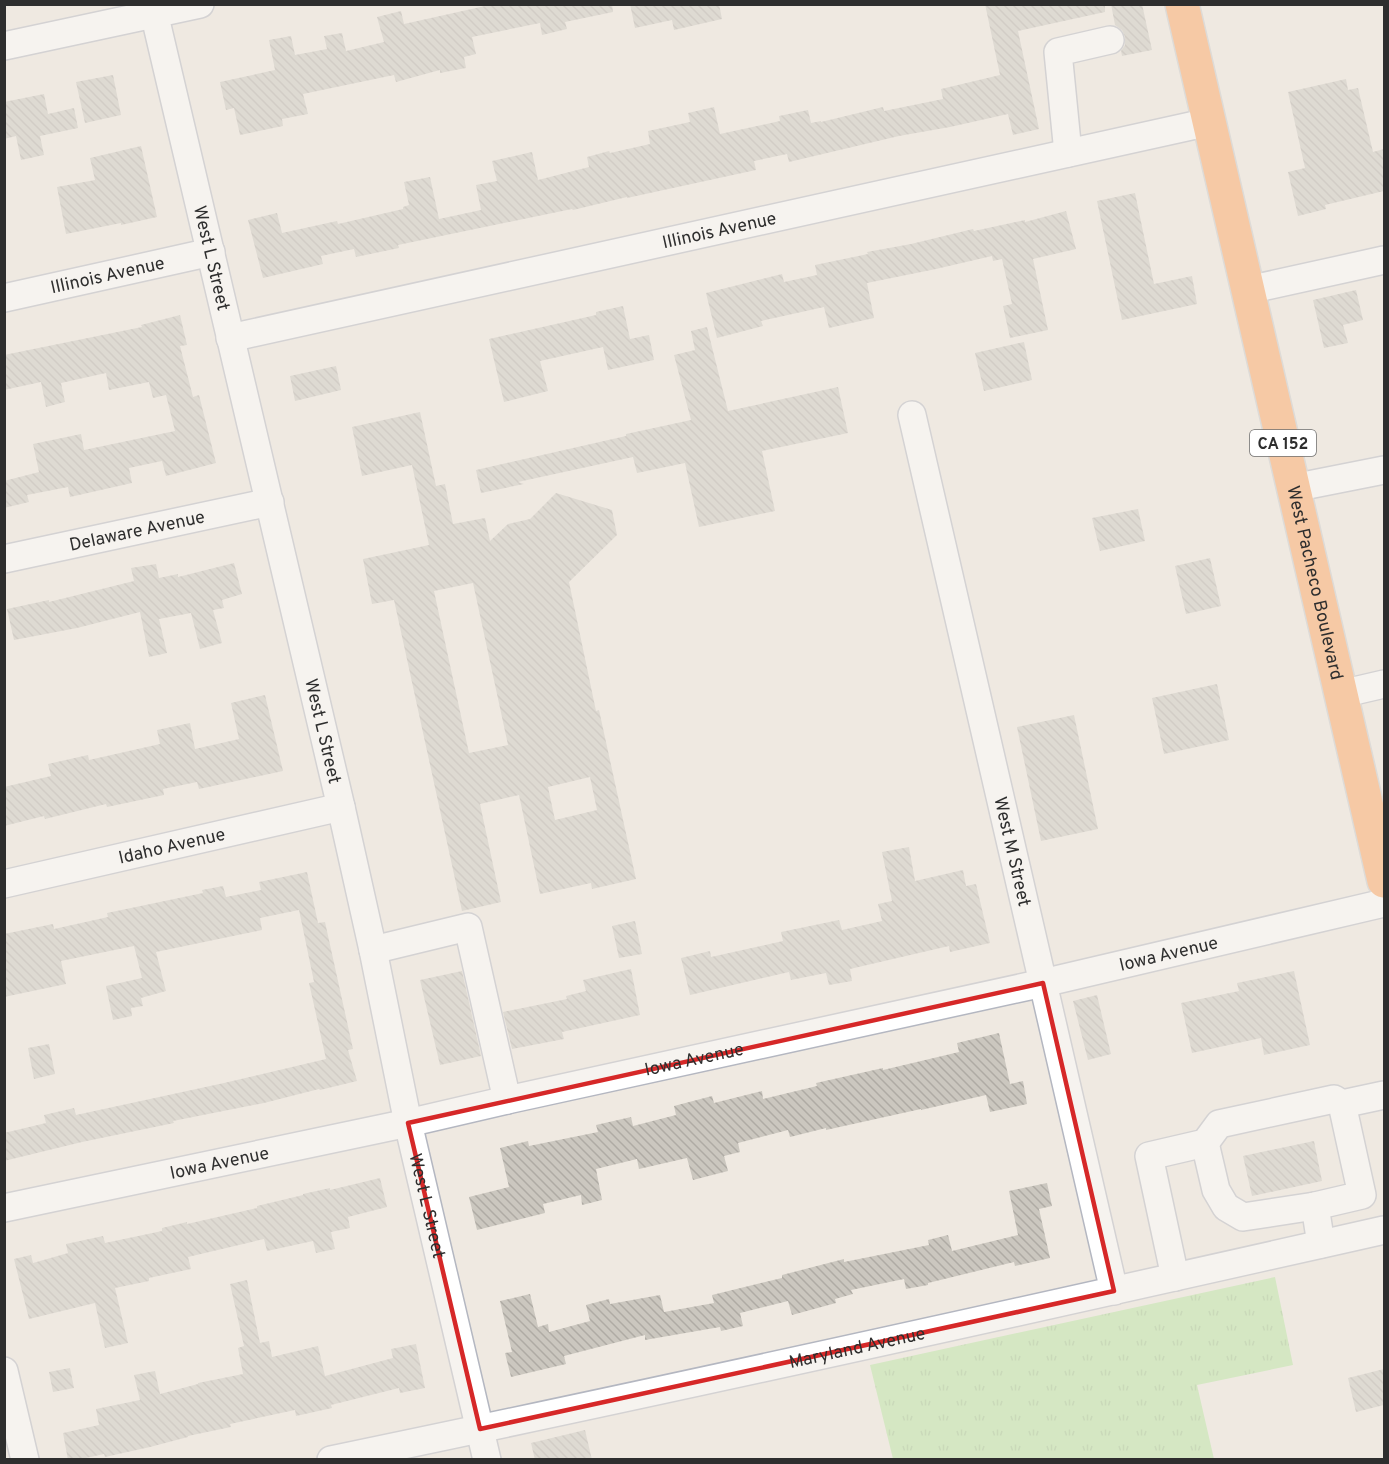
<svg xmlns="http://www.w3.org/2000/svg" width="1389" height="1464" font-family="Overpass,sans-serif">
  <style>
    .grass { fill: url(#grass-tufts) }
    .building { fill: url(#building-back-hatch); fill-rule: evenodd }
    .lines { fill: none; stroke-linecap: round; stroke-linejoin: round }
    .minor-casing { stroke: #b4b7c1; stroke-width: 30 }
    .highway-casing { stroke: #c9c9c9; stroke-width: 36 }
    .minor { stroke: #fff; stroke-width: 27 }
    .highway { stroke: #ffa35c; stroke-width: 33 }
    .marked { fill: none; stroke: #d62828; stroke-width: 4.5; stroke-linejoin: round }
    .labels { text-anchor: middle; stroke-width: 5; stroke-linejoin: round; paint-order: stroke }
    .shield { fill: #fff; stroke: #6d6d6d; stroke-width: 1.5 }
    .shield-label { font-size: 16px; font-weight: bold; fill: #2e2e2e }
    .street-label { font-size: 18px; fill: #2e2e2e; stroke: #fff }
  </style>
  <defs>
    <pattern id="grass-tufts" width="24" height="20" patternUnits="userSpaceOnUse" patternTransform="scale(1.5)"><rect width="24" height="20" fill="#b6e59e"/><path d="M3 7l-1-3M5 7V3M7 7l1-3M15 17l-1-3M17 17v-4M19 17l1-3" fill="none" stroke="#9dc588"/></pattern>
    <pattern id="building-back-hatch" width="6" height="6" patternUnits="userSpaceOnUse" patternTransform="scale(1.5)"><rect width="6" height="6" fill="#cbc7bf"/><path d="M-1 5l2 2M0 0l6 6M5-1l2 2" fill="none" stroke="#afaba4"/></pattern>
  </defs>
  <rect width="100%" height="100%" fill="#efe9e1"/>
  <polygon class="grass" points="1275,1277 1293,1365 1197,1385 1214,1459 893,1459 870,1365"/>
  <g class="building">
    <polygon points="494,4 612,4 613,12 565,22 567,29 542,35 540,23 472,37 476,54 464,57 466,68 440,73 440,70 396,82 394,75 303,94 308,114 282,119 283,126 240,135 234,108 226,110 220,82 275,70 269,40 291,36 295,55 327,49 324,36 342,33 346,51 384,42 377,17 401,11 404,24"/>
    <polygon points="630,4 719,4 722,19 674,30 672,20 635,28"/>
    <polygon points="985,4 1105,4 1105,12 1018,31 1039,129 1013,135 1008,114 950,127 899,136 789,162 787,154 754,161 756,170 627,198 627,197 573,210 572,209 398,245 399,248 356,257 354,249 321,256 323,264 263,278 248,220 277,213 282,233 337,221 338,224 403,209 403,207 409,205 404,182 430,177 439,219 481,210 476,185 497,181 492,161 532,152 538,180 589,167 587,157 609,151 610,153 650,144 648,131 690,122 688,113 714,107 720,134 780,121 779,116 808,110 811,123 821,121 821,122 883,107 884,111 943,99 941,89 1000,75"/>
    <polygon points="1111,4 1142,4 1152,50 1122,56 1121,51 1125,45 1125,37 1122,30 1115,25"/>
    <polygon points="113,75 121,115 85,123 76,82"/>
    <polygon points="1346,79 1348,90 1358,88 1373,152 1384,149 1384,191 1325,205 1326,209 1298,216 1288,172 1305,168 1288,92"/>
    <polygon points="44,94 48,114 74,108 78,128 40,136 44,155 21,160 16,136 4,139 4,102"/>
    <polygon points="141,146 157,217 121,225 121,223 66,234 57,187 95,180 90,158"/>
    <polygon points="1135,193 1154,284 1192,276 1197,304 1122,320 1097,201"/>
    <polygon points="1066,211 1076,249 1033,259 1048,330 1010,338 1003,306 1012,304 1002,259 993,261 992,256 936,269 867,283 874,318 829,328 824,307 761,321 763,326 717,338 706,293 782,274 784,282 817,275 815,265 868,254 867,252 911,244 973,229 974,231 1025,220 1025,222"/>
    <polygon points="1356,290 1363,320 1343,325 1348,343 1324,348 1313,300"/>
    <polygon points="623,306 630,339 649,335 654,360 608,370 603,347 540,361 548,391 504,402 489,339 596,315 596,312"/>
    <polygon points="180,315 187,345 180,346 193,397 199,395 216,463 166,476 162,461 129,468 132,483 70,497 68,487 27,495 29,502 4,508 4,481 39,472 33,444 81,434 84,450 175,431 166,395 153,398 149,382 109,390 106,373 61,383 65,402 46,407 41,382 4,390 4,355 142,327 141,325"/>
    <polygon points="707,327 728,411 838,387 848,433 762,451 775,511 699,527 685,463 637,473 633,457 518,482 524,484 481,493 476,470 626,436 626,434 691,420 674,355 695,350 691,331"/>
    <polygon points="1024,342 1032,380 984,391 975,353"/>
    <polygon points="336,366 341,390 295,401 290,376"/>
    <path d="M420,412l16,74 9,-2 8,40 32,-6 5,23 18,-17 22,-5 26,-26 56,17 5,25 -48,47 27,129 3,-1 37,169 -44,10 -1,-6 -51,11 -21,-99 -39,9 21,98 -39,9 -68,-311 -22,4 -9,-45 66,-14 -17,-80 -50,11 -10,-49zM473,583l35,162 -39,8 -35,-162zM590,777l7,33 -42,10 -7,-33z"/>
    <polygon points="1138,509 1145,541 1100,551 1092,518"/>
    <polygon points="1210,558 1221,606 1186,614 1175,566"/>
    <polygon points="234,563 242,594 222,600 224,608 213,610 222,643 200,649 191,613 159,619 167,653 149,657 140,612 77,628 14,640 7,609 49,600 49,602 134,581 131,568 156,564 159,578 178,574 178,577"/>
    <polygon points="1217,684 1229,740 1164,754 1152,698"/>
    <polygon points="265,695 283,771 199,789 197,782 163,789 164,795 107,807 106,804 45,819 44,816 4,826 4,787 51,776 48,764 88,755 89,760 160,744 157,730 190,723 195,749 239,739 231,703"/>
    <polygon points="1074,715 1098,829 1041,841 1017,727"/>
    <polygon points="909,847 915,881 963,870 966,886 976,884 990,943 950,952 949,946 850,969 852,981 829,985 826,973 791,980 789,972 690,995 681,958 710,951 711,957 783,941 781,932 839,920 842,930 882,921 878,904 892,901 882,852"/>
    <polygon points="307,872 318,923 325,922 353,1049 348,1050 357,1081 320,1090 319,1089 264,1103 173,1121 174,1123 82,1142 4,1161 4,1133 46,1123 44,1115 74,1108 76,1115 224,1083 326,1059 309,983 314,982 299,910 260,918 262,930 156,952 166,991 141,998 143,1006 131,1008 132,1016 113,1020 106,986 142,978 134,946 61,961 66,984 4,997 4,934 53,924 54,929 108,917 107,913 203,893 202,890 223,886 226,897 261,890 259,882"/>
    <polygon points="635,921 642,954 619,958 612,926"/>
    <polygon points="631,969 640,1015 562,1032 564,1039 512,1049 503,1012 567,999 566,996 586,991 583,980"/>
    <polygon points="462,971 481,1056 440,1065 420,980"/>
    <polygon points="1294,971 1310,1045 1264,1055 1261,1038 1192,1053 1181,1003 1239,991 1237,983"/>
    <polygon points="1097,995 1111,1054 1088,1060 1073,1001"/>
    <polygon points="999,1033 1010,1084 1023,1081 1027,1104 990,1112 986,1095 921,1110 921,1109 826,1130 826,1128 790,1137 788,1130 738,1143 740,1152 724,1156 728,1171 693,1180 687,1158 639,1169 637,1159 596,1169 602,1200 582,1205 581,1195 543,1204 545,1213 477,1230 469,1197 509,1187 500,1148 528,1141 529,1146 598,1132 596,1125 631,1117 633,1126 676,1115 674,1106 712,1096 714,1103 762,1091 763,1099 817,1086 816,1083 883,1068 883,1070 959,1052 957,1043"/>
    <polygon points="49,1044 55,1074 34,1079 28,1048"/>
    <polygon points="1314,1141 1322,1181 1252,1196 1243,1156"/>
    <polygon points="380,1178 387,1207 348,1217 350,1228 331,1232 335,1249 316,1253 313,1241 267,1251 264,1239 188,1257 191,1269 149,1278 149,1281 115,1288 128,1343 105,1348 95,1303 29,1319 14,1259 31,1255 33,1263 68,1253 66,1244 103,1236 105,1243 162,1231 162,1228 187,1222 187,1224 257,1208 257,1206 303,1195 303,1194 330,1188 330,1190"/>
    <polygon points="1047,1183 1052,1206 1039,1209 1050,1258 1015,1266 1014,1262 928,1283 928,1285 906,1289 904,1279 851,1290 853,1294 835,1299 836,1303 792,1315 788,1301 740,1313 743,1326 721,1331 720,1327 645,1340 645,1335 564,1356 566,1364 511,1377 505,1353 512,1352 500,1301 530,1294 538,1327 548,1324 549,1332 590,1321 586,1305 609,1299 610,1304 660,1295 664,1312 714,1303 712,1295 782,1278 782,1275 844,1259 844,1262 929,1245 928,1240 948,1235 952,1251 1018,1235 1009,1191"/>
    <polygon points="247,1280 260,1343 269,1341 272,1357 318,1346 325,1376 393,1358 391,1349 416,1344 425,1388 400,1393 399,1388 331,1405 332,1408 296,1416 295,1410 230,1424 231,1427 188,1436 188,1437 150,1447 105,1457 104,1454 77,1460 68,1460 63,1433 99,1425 96,1409 140,1400 134,1375 155,1371 160,1394 198,1384 198,1383 243,1374 238,1348 244,1346 230,1284"/>
    <polygon points="70,1368 74,1388 53,1392 49,1372"/>
    <polygon points="1384,1369 1384,1405 1356,1412 1348,1378"/>
    <polygon points="585,1430 592,1460 535,1460 531,1443"/>
  </g>
  <g class="lines">
    <g class="minor-casing">
      <g id="minor">
        <path id="s1" d="M152,4l189,803 32,143 35,173 79,337"/>
        <polyline points="4,46 200,4"/>
        <polyline points="1068,153 1058,52 1110,40"/>
        <polyline points="1248,290 1384,260"/>
        <path id="s2" d="M4,298l207,-46"/>
        <path id="s3" d="M230,338l979,-216"/>
        <path id="s4" d="M912,415l202,876"/>
        <polyline points="1293,488 1384,470"/>
        <path id="s5" d="M4,559l266,-57"/>
        <polyline points="1341,694 1384,684"/>
        <path id="s6" d="M4,884l337,-77"/>
        <polyline points="373,950 468,927 507,1100"/>
        <polyline points="1205,1143 1216,1190 1226,1207 1243,1217 1315,1206"/>
        <path id="s7" d="M4,1208l404,-85 99,-23 536,-117 341,-80"/>
        <polyline points="1321,1244 1315,1206 1362,1195 1342,1104"/>
        <polyline points="1175,1277 1149,1156 1205,1143 1219,1124 1334,1099 1342,1104 1384,1095"/>
        <polyline points="4,1371 25,1460"/>
        <path id="s8" d="M331,1460c352,-73 703,-151 1053,-230"/>
      </g>
    </g>
    <g class="highway-casing">
      <g id="highway">
        <path id="s9" d="M1182,4l202,877"/>
      </g>
    </g>
    <use href="#minor" class="minor"/>
    <use href="#highway" class="highway"/>
  </g>
  <path d="M0 0H1389V1464H0ZM1043,983l71,308 -634,138 -72,-306z" fill="#efe9e1" fill-opacity=".55" fill-rule="evenodd"/>
  <path class="marked" d="M1043,983l71,308 -634,138 -72,-306z"/>
  <g class="labels">
    <rect class="shield" x="1250" y="430" width="66" height="26" rx="4.5"/>
    <g class="shield-label">
      <text x="1283" y="449">CA 152</text>
    </g>
    <g class="street-label">
      <text dy="6" stroke="none"><textPath href="#s3" startOffset="501">Illinois Avenue</textPath></text>
      <text dy="6" stroke="none"><textPath href="#s1" startOffset="261">West L Street</textPath></text>
      <text dy="6" stroke="none"><textPath href="#s2" startOffset="106">Illinois Avenue</textPath></text>
      <text dy="6" stroke="none"><textPath href="#s5" startOffset="136">Delaware Avenue</textPath></text>
      <text dy="6" stroke="none"><textPath href="#s9" startOffset="594">West Pacheco Boulevard</textPath></text>
      <text dy="6" stroke="none"><textPath href="#s1" startOffset="747">West L Street</textPath></text>
      <text dy="6" stroke="none"><textPath href="#s6" startOffset="172">Idaho Avenue</textPath></text>
      <text dy="6" stroke="none"><textPath href="#s4" startOffset="448">West M Street</textPath></text>
      <text dy="6" stroke="none"><textPath href="#s7" startOffset="1192">Iowa Avenue</textPath></text>
      <text dy="6" stroke="none"><textPath href="#s7" startOffset="706">Iowa Avenue</textPath></text>
      <text dy="6" stroke="none"><textPath href="#s7" startOffset="220">Iowa Avenue</textPath></text>
      <text dy="6" stroke="none"><textPath href="#s1" startOffset="1233">West L Street</textPath></text>
      <text dy="6" stroke="none"><textPath href="#s8" startOffset="538">Maryland Avenue</textPath></text>
    </g>
  </g>
  <rect width="1389" height="1464" fill="none" stroke="#2e2e2e" stroke-width="12"/>
</svg>
